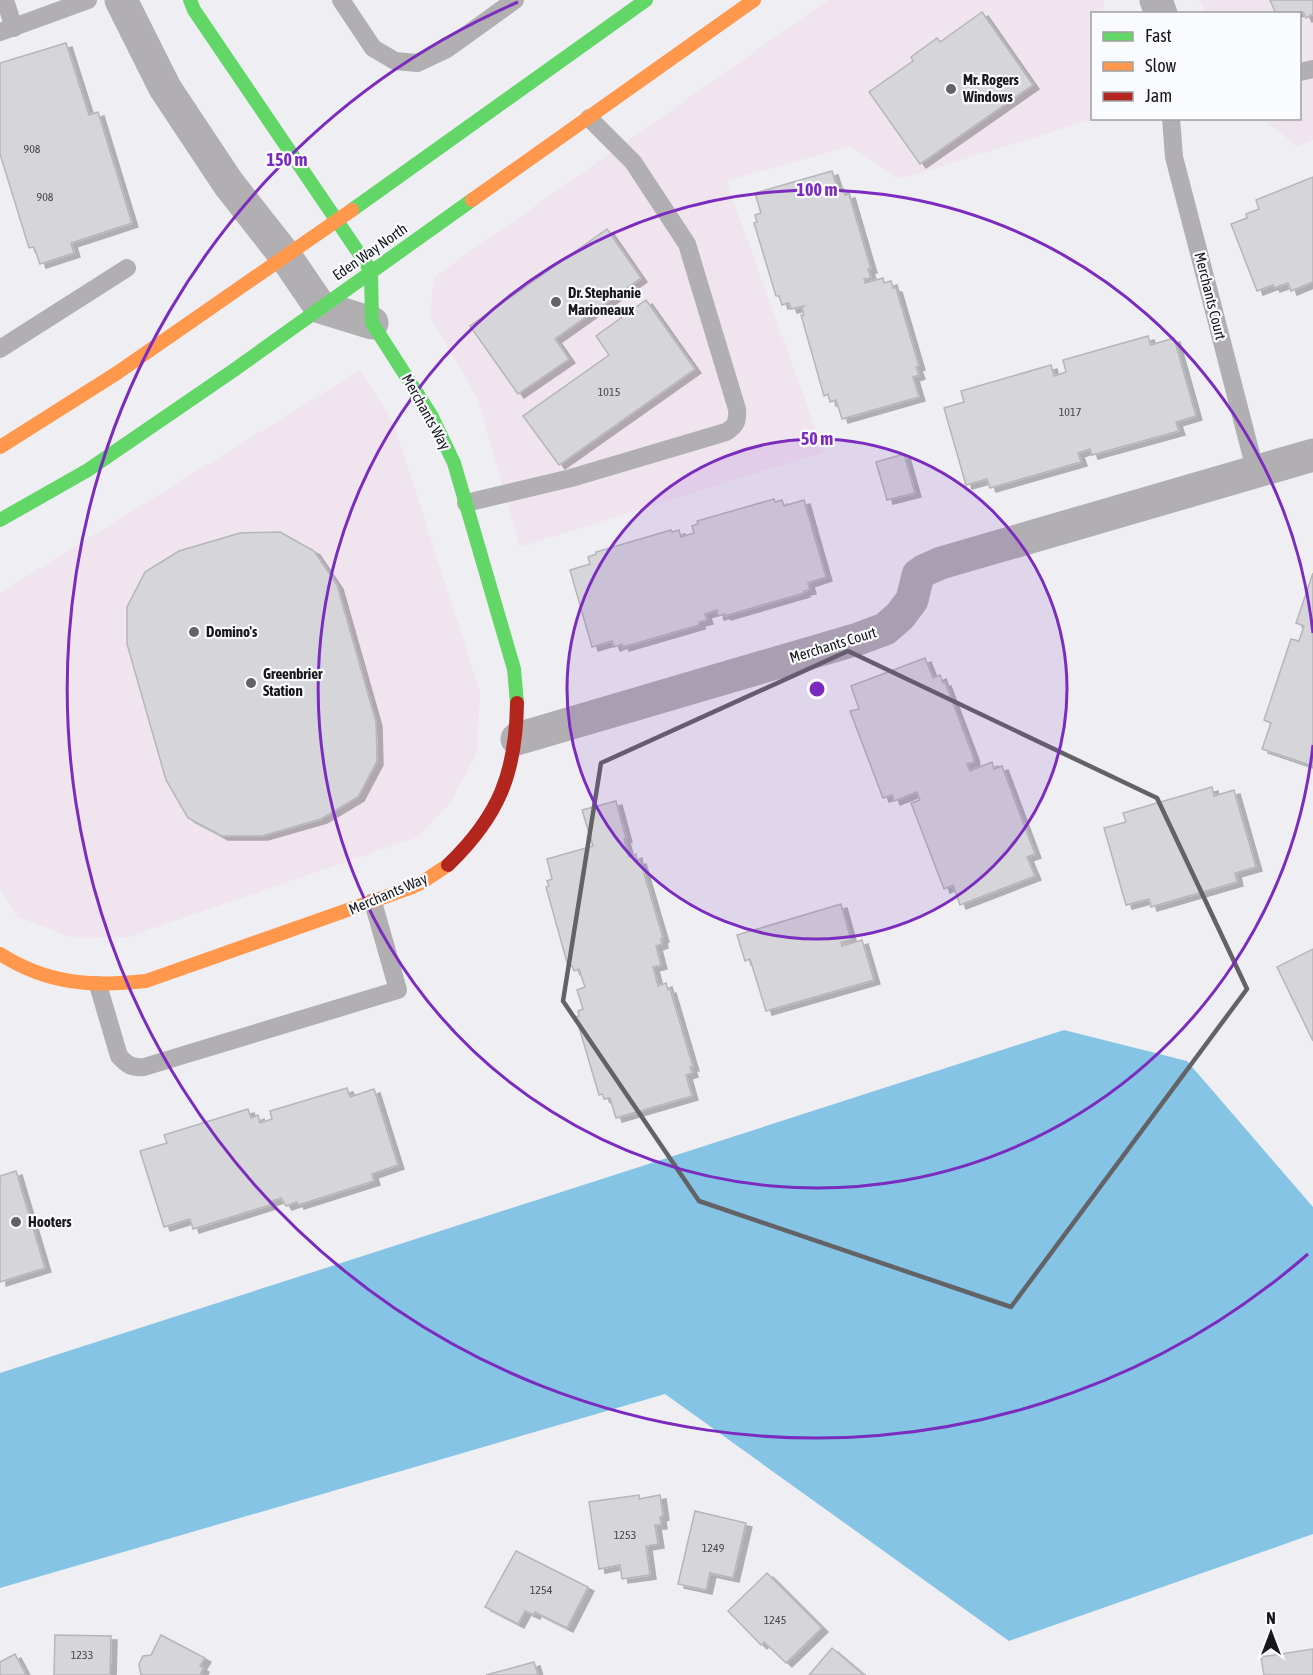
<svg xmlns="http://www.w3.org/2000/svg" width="1313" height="1675" font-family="'Asap Condensed',sans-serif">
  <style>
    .commercial { fill: #f0e4ef }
    .water { fill: #86c4e5 }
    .building { fill: #d6d6da; stroke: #b6b6ba; stroke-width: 1.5; filter: url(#shadow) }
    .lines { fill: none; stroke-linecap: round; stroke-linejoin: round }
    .lane { stroke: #b1afb1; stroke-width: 18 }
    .street { stroke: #b1afb1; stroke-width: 33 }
    .fast { stroke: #63d668; stroke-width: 14 }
    .slow { stroke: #ff974d; stroke-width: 14 }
    .jam { stroke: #b3261e; stroke-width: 14 }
    .marked { fill: none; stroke: #636367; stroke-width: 4.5; stroke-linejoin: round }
    .ring { fill: none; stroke: #7b2cbf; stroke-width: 3 }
    .poi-dot { fill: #636367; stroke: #fafbfe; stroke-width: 2 }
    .labels { text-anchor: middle; stroke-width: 4.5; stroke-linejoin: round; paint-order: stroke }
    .number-label { font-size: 12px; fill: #48484b }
    .poi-label { font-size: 15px; font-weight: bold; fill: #18181b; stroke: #fafbfe; text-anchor: start }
    .street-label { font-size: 15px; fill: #18181b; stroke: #fafbfe }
    .centre { fill: #7b2cbf; stroke: #fafbfe; stroke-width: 3 }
    .ring-label { font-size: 18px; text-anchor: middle; font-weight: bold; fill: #7b2cbf; stroke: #fafbfe; stroke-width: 4.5; stroke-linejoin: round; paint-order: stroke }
  </style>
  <defs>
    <filter id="shadow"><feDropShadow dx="6" dy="4" stdDeviation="0" flood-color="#0004"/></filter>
  </defs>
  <rect width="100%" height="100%" fill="#eeeef3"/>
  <g class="commercial">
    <polygon points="828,0 1104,0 1103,13 1092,14 1094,119 899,179 851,146 726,181 824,452 520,547 477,397 430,317 434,277"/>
    <polygon points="1199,0 1313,0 1313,140 1297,146 1263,119 1300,118 1300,14 1207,13"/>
    <polygon points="360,370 394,424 480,692 477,752 451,802 418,837 128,937 73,938 18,917 0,888 0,593"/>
  </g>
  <polygon class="water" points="1064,1030 1187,1061 1313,1207 1313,1534 1009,1641 665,1394 0,1588 0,1373"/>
  <g class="building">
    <polygon points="1270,0 1313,0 1313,14 1306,18 1303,12 1276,14"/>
    <polygon points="982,12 1033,85 920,164 869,92 913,61 911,57 937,38 940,42"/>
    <polygon points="66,43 89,115 98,112 132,223 71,243 74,253 40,264 34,247 29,248 0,154 0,63"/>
    <polygon points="832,171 838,190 843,188 845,195 849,194 871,269 868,269 871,278 864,279 865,283 883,278 884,283 891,281 893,288 896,288 919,366 916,367 919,375 913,377 919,397 842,419 836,400 830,402 828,394 824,396 801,315 804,315 802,308 804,306 791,309 789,303 782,305 779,296 776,296 754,223 757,222 755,215 761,213 755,193"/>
    <polygon points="1313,177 1313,282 1291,291 1288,283 1274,288 1273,285 1257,291 1231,224 1247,218 1246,214 1259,209 1256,200"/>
    <polygon points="607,229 641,278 555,339 569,359 518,394 470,326"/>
    <polygon points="646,300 695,369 559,465 523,416 609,355 596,336"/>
    <polygon points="1148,336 1151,345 1174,338 1196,416 1176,422 1179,431 1092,455 1090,449 1078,453 1081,462 990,488 987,479 966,485 944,408 964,402 961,391 1051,365 1054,376 1066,372 1063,360"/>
    <polygon points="904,454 915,493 887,500 876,462"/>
    <polygon points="774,499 775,502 782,500 784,506 804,500 826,577 808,583 810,590 804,591 804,593 725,616 725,614 718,616 717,610 705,614 707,620 699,622 699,625 623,647 622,644 614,647 612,641 592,647 570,570 590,564 588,557 596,554 596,552 671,530 672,532 679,530 681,537 694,533 692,526 698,524 697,521"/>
    <polygon points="280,532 314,551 337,585 376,722 377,761 358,797 321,819 262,836 222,836 188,818 166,780 127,644 127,607 145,572 179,551 240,533"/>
    <polygon points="1313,573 1313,766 1262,749 1271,723 1264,720 1291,639 1299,641 1304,626 1296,623"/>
    <polygon points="925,658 933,678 940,675 943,683 945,682 973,756 974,762 967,764 970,771 992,762 994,769 1002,766 1035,854 1027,857 1035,876 960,905 953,885 944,889 911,803 920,800 917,792 894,801 892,795 883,798 850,711 859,709 851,686"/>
    <polygon points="1212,787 1214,796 1234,790 1256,867 1235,873 1237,882 1151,907 1149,899 1126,905 1104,828 1126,822 1123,813"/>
    <polygon points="616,801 626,838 624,839 629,857 636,854 637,861 640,860 663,938 661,939 662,944 656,946 661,965 653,967 658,986 666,983 668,990 670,989 693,1067 690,1067 692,1073 686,1075 692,1096 616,1118 610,1098 604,1099 602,1094 599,1095 576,1017 579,1016 578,1011 583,1009 577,990 585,987 579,969 574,971 572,966 568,966 546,887 549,886 547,881 552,879 547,859 593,846 582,810"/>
    <polygon points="841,904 851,940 841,942 842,946 862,940 874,980 766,1011 750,959 745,961 737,935"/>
    <polygon points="1313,949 1313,1041 1277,967"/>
    <polygon points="347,1088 350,1097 374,1089 398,1165 372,1174 374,1181 298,1205 297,1202 286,1206 281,1198 269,1202 270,1205 193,1229 190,1219 164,1227 140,1151 167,1143 164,1135 248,1109 251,1118 258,1115 260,1123 272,1119 270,1111"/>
    <polygon points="16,1171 45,1268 0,1282 0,1176"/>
    <polygon points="639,1495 639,1499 660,1495 663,1516 660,1517 661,1525 655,1525 658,1544 646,1546 650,1575 622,1579 620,1565 599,1569 589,1502"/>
    <polygon points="695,1511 746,1523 733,1578 710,1573 706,1590 678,1584"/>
    <polygon points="516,1551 588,1587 567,1628 535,1612 534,1615 525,1611 518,1624 485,1607"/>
    <polygon points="767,1573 822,1628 786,1663 764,1642 761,1645 728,1611"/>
    <polygon points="55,1635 111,1636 110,1675 54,1675"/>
    <polygon points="161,1635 205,1658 200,1666 203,1668 200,1675 141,1675 139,1664 143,1656 151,1655"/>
    <polygon points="832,1648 864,1675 809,1675"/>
    <polygon points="1313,1649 1313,1675 1264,1675 1261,1657"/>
    <polygon points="15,1654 26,1675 0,1675 0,1662"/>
    <polygon points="534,1662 538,1675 486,1675"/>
  </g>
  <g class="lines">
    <g class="lane">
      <polyline points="5,0 14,28"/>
      <polyline points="341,0 373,48 395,61 417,63 447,49 515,0"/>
      <polyline points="0,32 88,0"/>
      <polyline points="1300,72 1313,69"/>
      <polyline points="1171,118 1174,157 1256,473"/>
      <polyline points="0,349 127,268"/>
      <path d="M466,503l105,-25 155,-46c10,-6 12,-11 11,-23l-50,-165 -54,-82 -44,-44"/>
      <path d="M98,985l21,71c8,9 13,12 25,11l254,-77 -25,-88"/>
    </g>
    <g class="street">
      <polyline points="121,0 165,88 228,183 286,257 320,307 372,323"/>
      <polyline points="1156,0 1161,14"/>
      <polyline points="517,739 858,639 885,629 900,616 912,600 918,575 925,570 941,563 1313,455"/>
    </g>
    <g class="fast">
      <polyline points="190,0 194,10 371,271"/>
      <polyline points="352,210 646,0"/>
      <polyline points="371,271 372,323 431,415 454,463 514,669 517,703"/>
      <polyline points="0,520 88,470 234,370 472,200"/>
    </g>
    <g class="slow">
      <polyline points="472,200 754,0"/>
      <polyline points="0,447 117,373 352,210"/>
      <path d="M0,954c47,30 91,33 146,27l264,-93 11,-5 27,-18"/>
    </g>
    <path class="jam" d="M448,865c51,-49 68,-92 69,-162"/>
  </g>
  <path class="marked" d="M848,651l309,147 90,191 -236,318 -312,-106 -136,-200 38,-238z"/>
  <circle cx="817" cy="689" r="250" fill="#7b2cbf" fill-opacity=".12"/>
  <g class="ring">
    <circle cx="817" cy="689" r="250"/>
    <path d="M1313 745A499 499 0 1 1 1313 633"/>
    <path d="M1308 1254A749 749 0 1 1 518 2"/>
  </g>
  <g class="poi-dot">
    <circle cx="951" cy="89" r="6"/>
    <circle cx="556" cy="302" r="6"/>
    <circle cx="194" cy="632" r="6"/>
    <circle cx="251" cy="683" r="6"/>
    <circle cx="16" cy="1222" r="6"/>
  </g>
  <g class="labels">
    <g class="number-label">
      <text x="32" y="153">908</text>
      <text x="45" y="201">908</text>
      <text x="609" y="396">1015</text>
      <text x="1070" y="416">1017</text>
      <text x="625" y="1539">1253</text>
      <text x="713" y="1552">1249</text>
      <text x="541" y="1594">1254</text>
      <text x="775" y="1624">1245</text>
      <text x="82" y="1659">1233</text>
    </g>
    <g class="poi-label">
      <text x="963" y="85">Mr. Rogers<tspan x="963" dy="17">Windows</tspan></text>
      <text x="568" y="298">Dr. Stephanie<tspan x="568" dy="17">Marioneaux</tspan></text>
      <text x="206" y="637">Domino's</text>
      <text x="263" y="679">Greenbrier<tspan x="263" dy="17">Station</tspan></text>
      <text x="28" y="1227">Hooters</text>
    </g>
    <g class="street-label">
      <text transform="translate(370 252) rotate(-35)" y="5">Eden Way North</text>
      <text transform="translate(1210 296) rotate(76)" y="5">Merchants Court</text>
      <text transform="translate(426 412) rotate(61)" y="5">Merchants Way</text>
      <text transform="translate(833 645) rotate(-17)" y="5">Merchants Court</text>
      <text transform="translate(388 894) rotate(-23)" y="5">Merchants Way</text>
    </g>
  </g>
  <circle cx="817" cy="689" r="9" class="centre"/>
  <g class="ring-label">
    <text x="287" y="166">150 m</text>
    <text x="817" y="196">100 m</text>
    <text x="817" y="445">50 m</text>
  </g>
  <rect x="1091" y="12" width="210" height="108" fill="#fafbfe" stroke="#a0a0a3" stroke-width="1.5"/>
  <rect x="1103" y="32" width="30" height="9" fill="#63d668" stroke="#a0a0a3" stroke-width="1.5"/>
  <text x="1145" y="42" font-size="18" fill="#18181b">Fast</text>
  <rect x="1103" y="62" width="30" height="9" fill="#ff974d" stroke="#a0a0a3" stroke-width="1.5"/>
  <text x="1145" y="72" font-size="18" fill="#18181b">Slow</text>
  <rect x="1103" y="92" width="30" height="9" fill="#b3261e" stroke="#a0a0a3" stroke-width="1.5"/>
  <text x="1145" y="102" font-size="18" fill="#18181b">Jam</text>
  <g transform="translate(1271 1633)" stroke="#fafbfe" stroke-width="4.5" paint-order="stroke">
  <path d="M0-4.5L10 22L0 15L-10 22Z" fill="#18181b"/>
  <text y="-9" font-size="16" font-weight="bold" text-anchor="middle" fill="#18181b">N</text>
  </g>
</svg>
